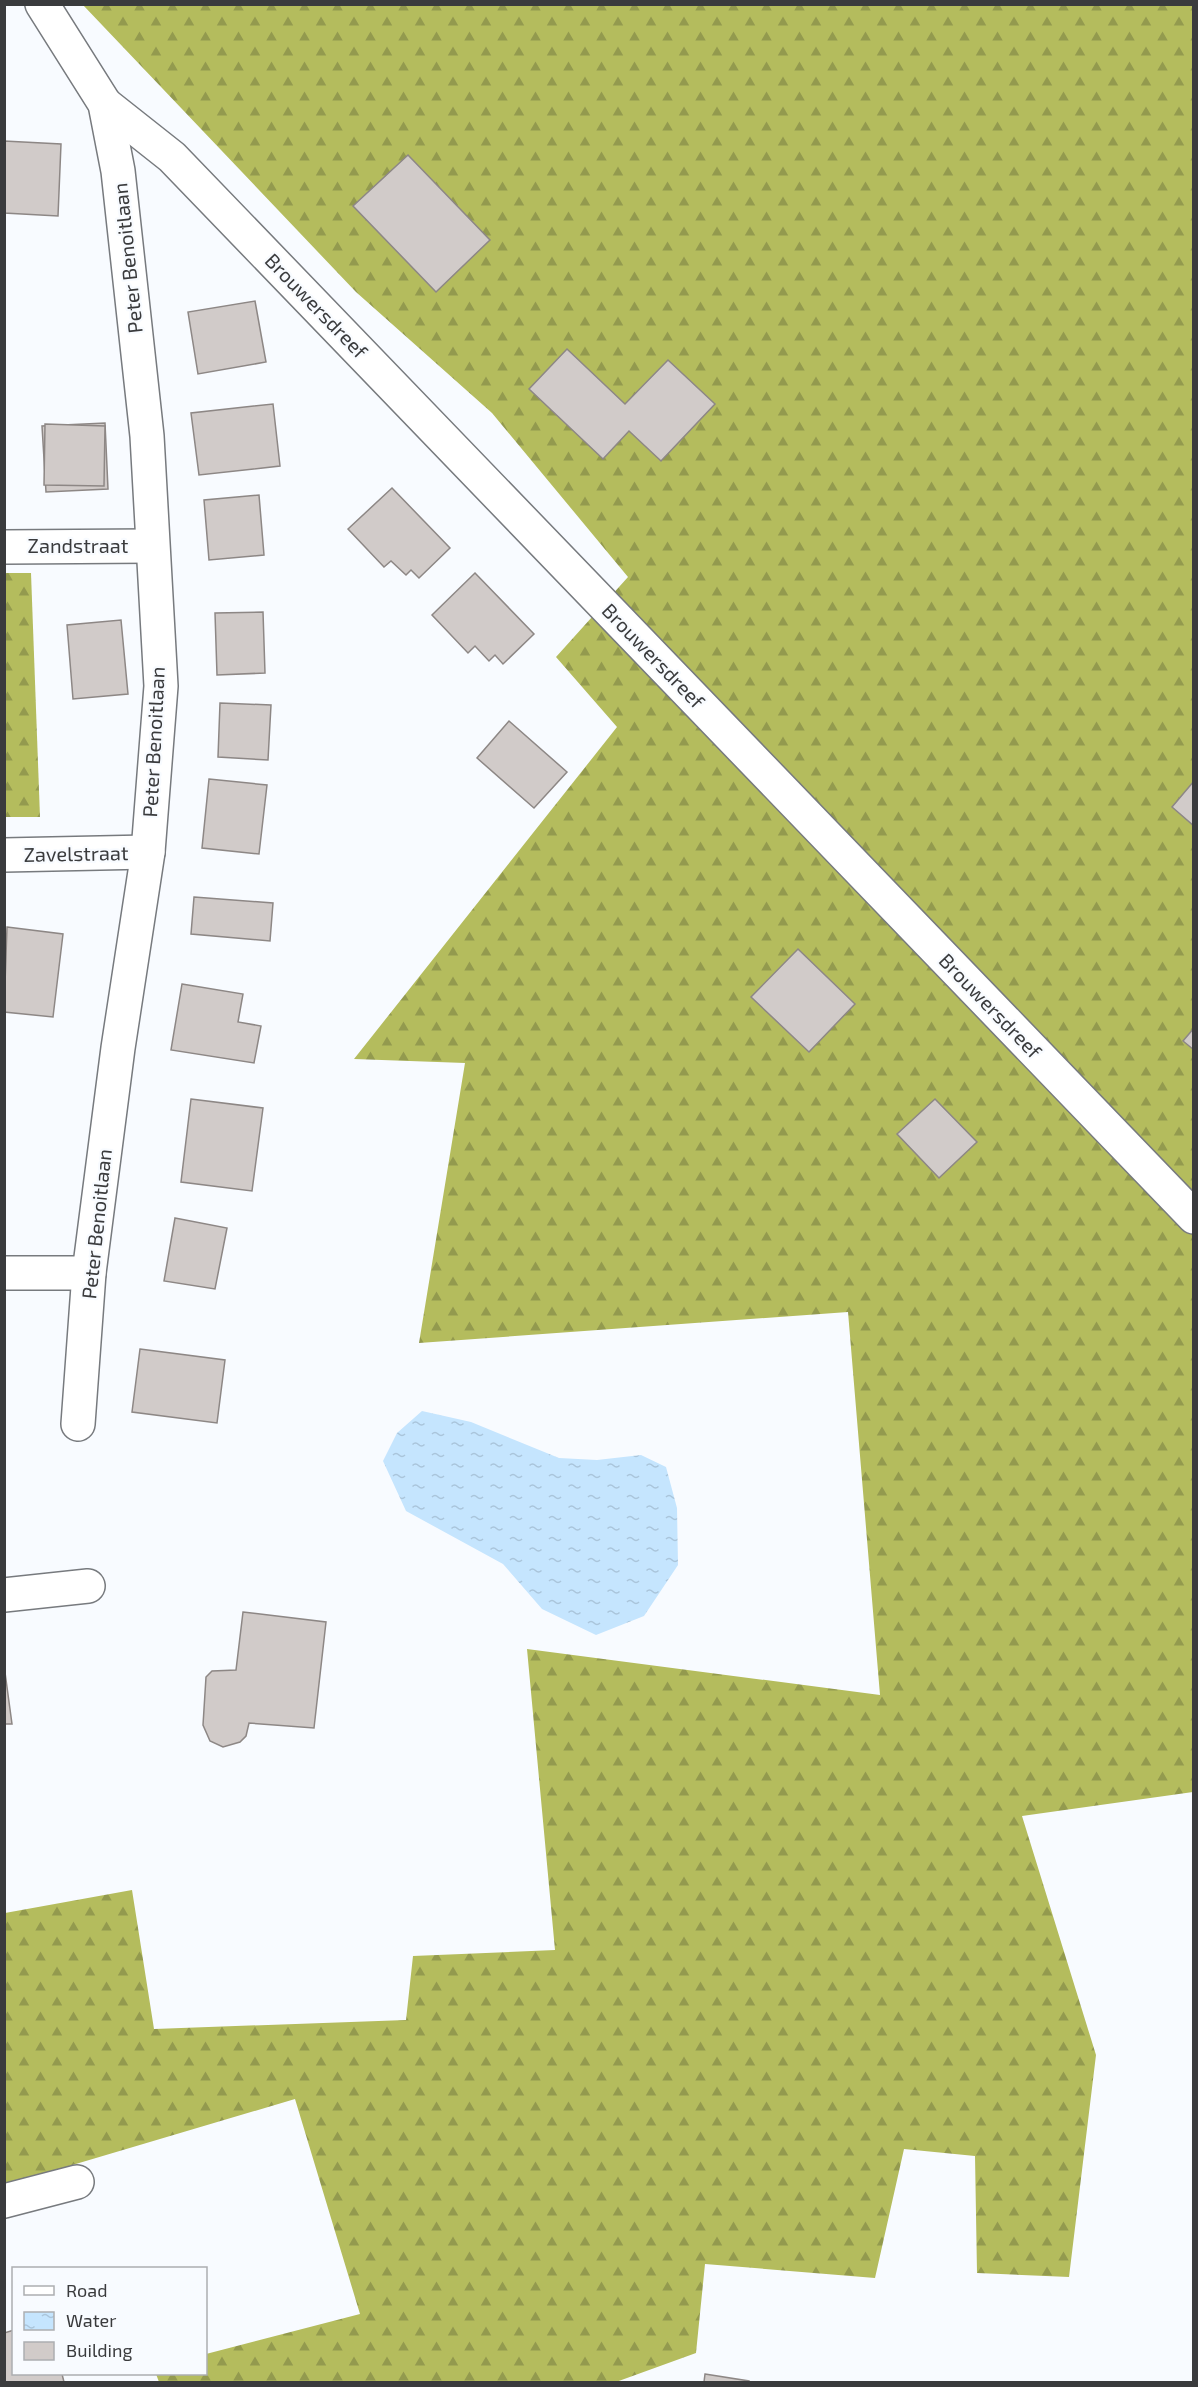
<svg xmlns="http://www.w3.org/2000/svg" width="1198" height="2387" font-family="'Exo 2',sans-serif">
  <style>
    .forest { fill: url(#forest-firs) }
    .water { fill: url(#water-ripples) }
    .building { fill: #d1cbc9; stroke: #8d8785; stroke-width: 1.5 }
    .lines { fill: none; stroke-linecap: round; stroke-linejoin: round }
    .street-casing { stroke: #777a7e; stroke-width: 36 }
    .street { stroke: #fff; stroke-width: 33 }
    .labels { text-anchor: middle; stroke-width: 4.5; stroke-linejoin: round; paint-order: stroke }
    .street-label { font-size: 20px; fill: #3a3b3d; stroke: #f8fbff }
  </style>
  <defs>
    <pattern id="forest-firs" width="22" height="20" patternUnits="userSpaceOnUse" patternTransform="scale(1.5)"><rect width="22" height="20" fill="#b4bc5d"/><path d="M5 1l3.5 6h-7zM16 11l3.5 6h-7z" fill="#939a4e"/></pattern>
    <pattern id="water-ripples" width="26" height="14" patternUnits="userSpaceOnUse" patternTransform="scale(1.5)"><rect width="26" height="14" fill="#c5e5fe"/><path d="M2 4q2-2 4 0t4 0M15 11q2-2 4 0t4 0" fill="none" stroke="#aac5db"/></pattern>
  </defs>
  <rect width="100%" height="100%" fill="#f8fbff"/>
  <g class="forest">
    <polygon points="83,5 1193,5 1193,1792 1022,1816 1096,2055 1069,2277 977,2273 975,2156 904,2149 875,2278 705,2264 696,2353 616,2382 159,2382 156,2374 206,2374 206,2354 360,2314 295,2099 5,2185 5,1913 132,1890 154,2029 406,2020 413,1956 555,1950 527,1649 880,1695 848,1312 419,1343 465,1063 354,1059 617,727 556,657 628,577 492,413 356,292"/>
    <polygon points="5,573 31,573 40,817 5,817"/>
  </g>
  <polygon class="water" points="422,1411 471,1422 559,1458 597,1460 641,1455 666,1467 677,1508 678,1565 644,1616 596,1635 542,1609 503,1564 406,1511 383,1461 397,1433"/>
  <g class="building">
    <polygon points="4,141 61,144 58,216 4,213"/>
    <polygon points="408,155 490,240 436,292 353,206"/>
    <polygon points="255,301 266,362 198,374 188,312"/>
    <polygon points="567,349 625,404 668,360 715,404 661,461 629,431 603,459 529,389"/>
    <polygon points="273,404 280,466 199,475 191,413"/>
    <polygon points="105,423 108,489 46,492 42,426"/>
    <polygon points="45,424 105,426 104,486 44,485"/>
    <polygon points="392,488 450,548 419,578 411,570 406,575 391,561 384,567 348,529"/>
    <polygon points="259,495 264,555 209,560 204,500"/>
    <polygon points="475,573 534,634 503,664 495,655 489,661 475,646 468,653 432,615"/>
    <polygon points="263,612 265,673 217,675 215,613"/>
    <polygon points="121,620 128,694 73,699 67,625"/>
    <polygon points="220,703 271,705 268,760 218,757"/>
    <polygon points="509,721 567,772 534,808 477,758"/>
    <polygon points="209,779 267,785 259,854 202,848"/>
    <polygon points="1194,781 1194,826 1172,807"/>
    <polygon points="194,897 273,903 270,941 191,934"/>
    <polygon points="7,927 63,934 53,1017 4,1012"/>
    <polygon points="798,949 855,1004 809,1052 751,997"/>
    <polygon points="182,984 243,994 238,1022 261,1026 254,1063 171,1050"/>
    <polygon points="1194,1028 1194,1050 1183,1041"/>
    <polygon points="191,1099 263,1108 252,1191 181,1182"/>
    <polygon points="935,1099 977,1142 939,1178 897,1134"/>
    <polygon points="175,1218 227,1228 215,1289 164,1281"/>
    <polygon points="140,1349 225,1360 217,1423 132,1412"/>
    <polygon points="243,1612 326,1622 314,1728 249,1723 246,1736 240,1742 223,1747 210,1741 203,1725 206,1677 212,1671 236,1670"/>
    <polygon points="4,1665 12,1724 4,1724"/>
    <polygon points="14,2330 14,2374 62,2374 64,2382 4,2382 4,2333"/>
    <polygon points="705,2374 749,2381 749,2382 704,2382"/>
  </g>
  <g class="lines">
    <g class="street-casing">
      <g id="street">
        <polyline points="42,4 105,104 118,171 147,436 161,686 148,852 118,1048 89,1273 78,1424"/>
        <polyline points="105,104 172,157 1194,1217"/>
        <polyline points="4,547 151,546"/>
        <polyline points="4,855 148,852"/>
        <polyline points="4,1273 89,1273"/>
        <polyline points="4,1595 88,1586"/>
        <polyline points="4,2201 77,2182"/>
      </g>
    </g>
    <use href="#street" class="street"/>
  </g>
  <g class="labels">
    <g class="street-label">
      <text transform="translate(128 258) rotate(-96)" y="7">Peter Benoitlaan</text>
      <text transform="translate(316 306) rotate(46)" y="7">Brouwersdreef</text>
      <text x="78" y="553">Zandstraat</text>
      <text transform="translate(653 656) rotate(46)" y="7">Brouwersdreef</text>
      <text transform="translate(154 742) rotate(-87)" y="7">Peter Benoitlaan</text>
      <text transform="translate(76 854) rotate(-1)" y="7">Zavelstraat</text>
      <text transform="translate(990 1006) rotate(46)" y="7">Brouwersdreef</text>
      <text transform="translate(97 1224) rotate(-84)" y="7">Peter Benoitlaan</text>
    </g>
  </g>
  <rect width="1198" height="2387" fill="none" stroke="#3a3b3d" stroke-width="12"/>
  <rect x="12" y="2267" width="195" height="108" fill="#f8fbff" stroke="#acaeb1" stroke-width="1.5"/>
  <rect x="24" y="2286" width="30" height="9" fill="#ffffff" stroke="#acaeb1" stroke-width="1.5"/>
  <text x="66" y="2297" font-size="18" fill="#3a3b3d">Road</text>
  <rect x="24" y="2312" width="30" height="18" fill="url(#water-ripples)" stroke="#acaeb1" stroke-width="1.5"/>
  <text x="66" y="2327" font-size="18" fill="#3a3b3d">Water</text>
  <rect x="24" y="2342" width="30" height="18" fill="#d1cbc9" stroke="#acaeb1" stroke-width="1.5"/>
  <text x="66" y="2357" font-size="18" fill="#3a3b3d">Building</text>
</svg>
